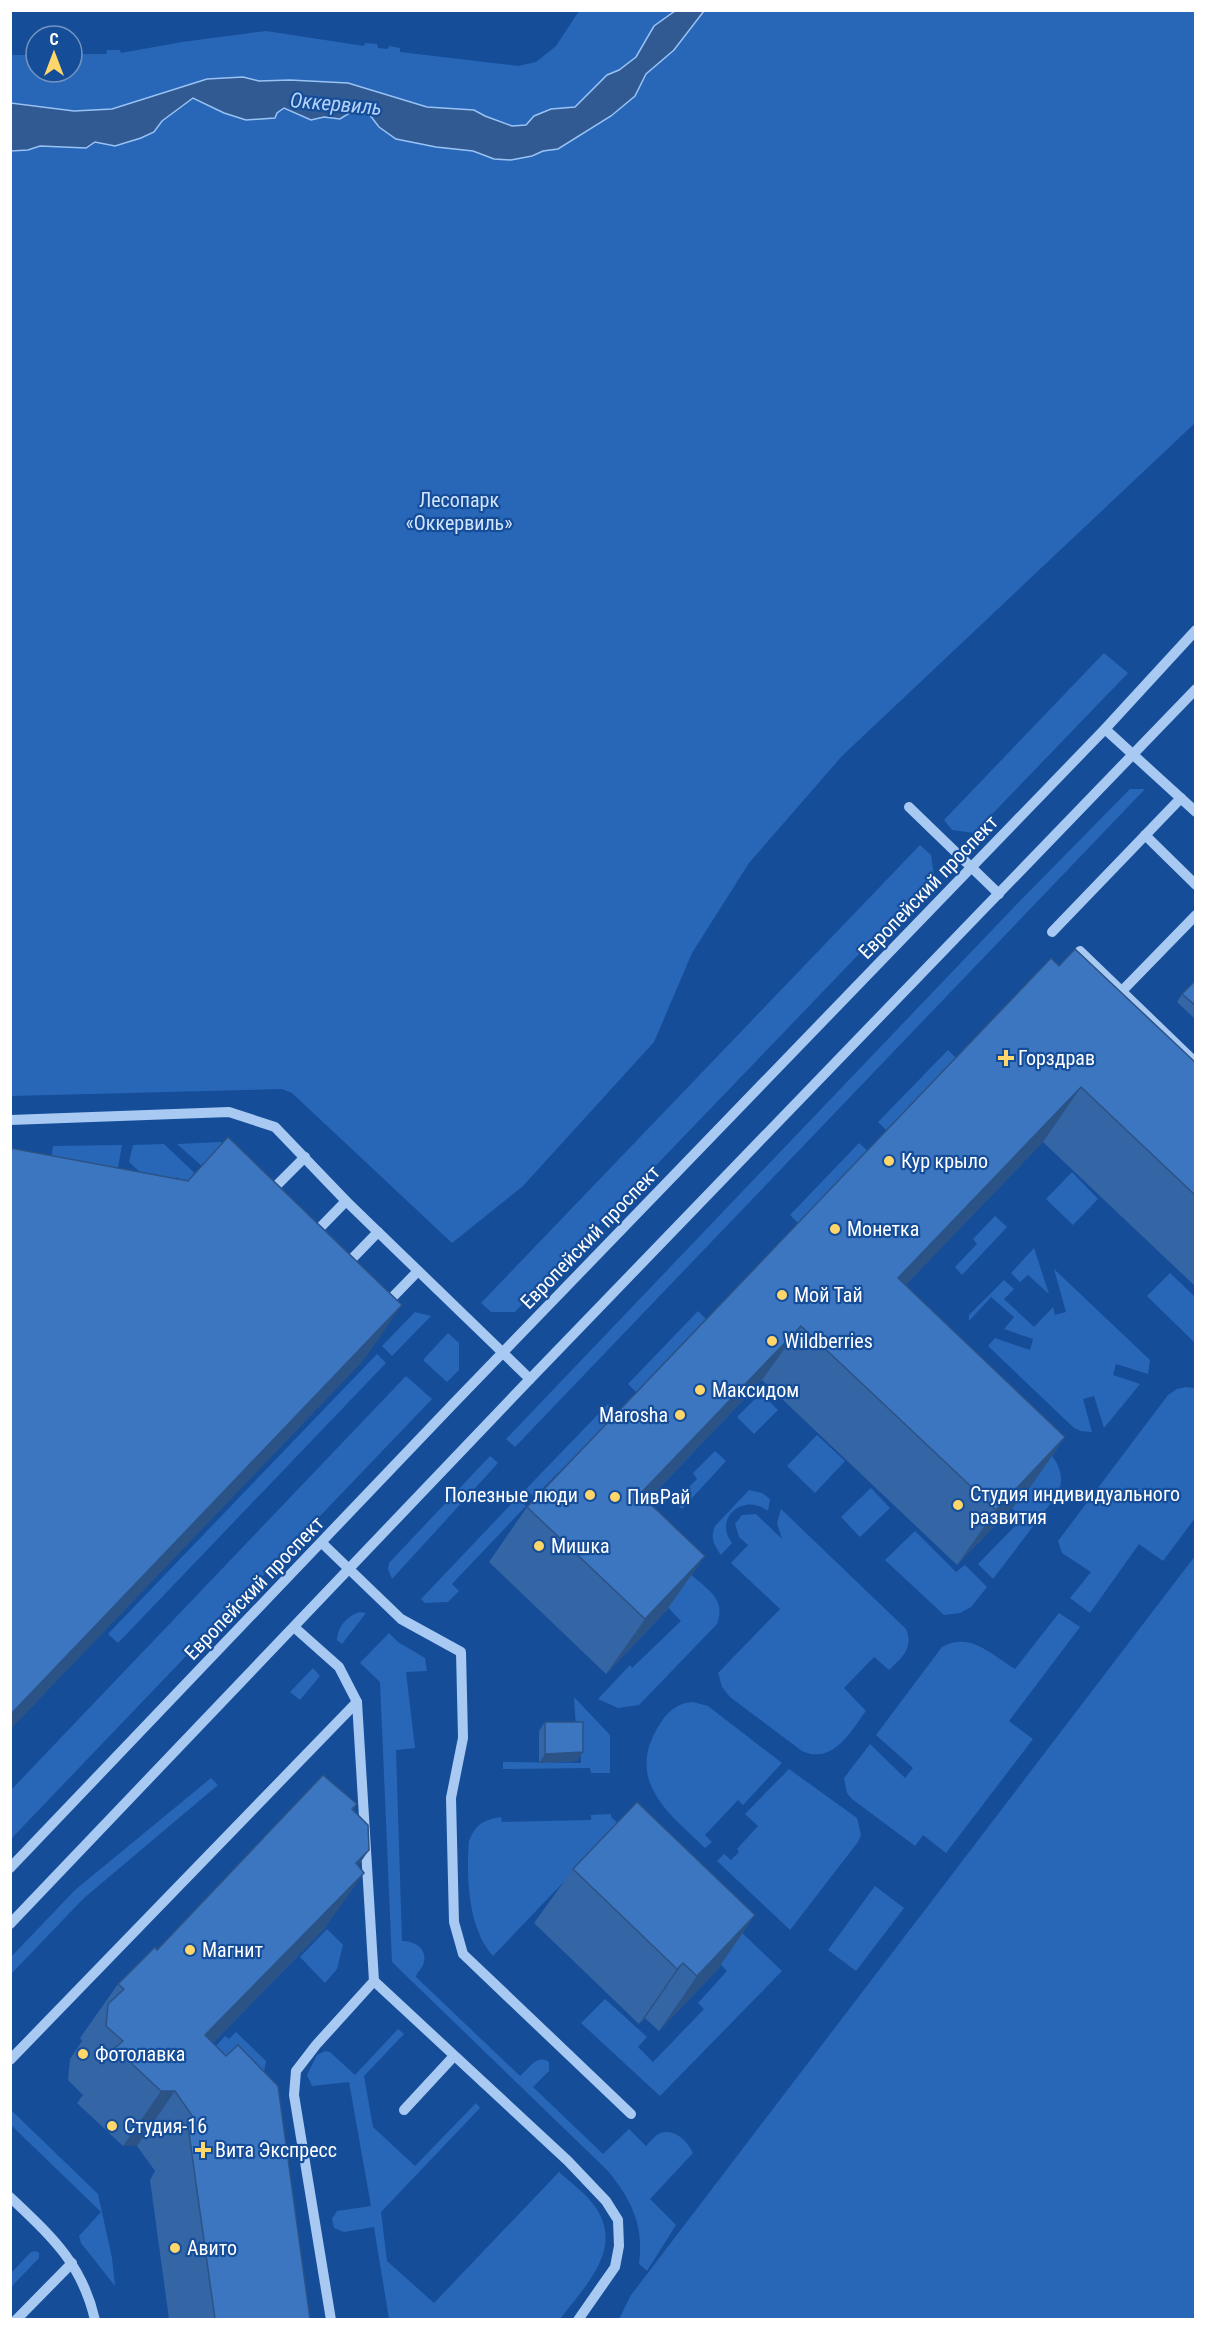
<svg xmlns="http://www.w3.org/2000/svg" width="1206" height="2330" font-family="'Roboto Condensed',sans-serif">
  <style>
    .green { fill: #2866b7 }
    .water { fill: #325a92; stroke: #9ac3f5; stroke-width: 1.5 }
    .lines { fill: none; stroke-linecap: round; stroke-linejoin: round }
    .minor { stroke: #a8c9f2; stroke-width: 10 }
    .wall { fill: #3465a5 }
    .shaded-wall { fill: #2b5386 }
    .building { fill: #3d76c0; stroke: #2b5386; stroke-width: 1.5 }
    .poi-dot { fill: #ffd669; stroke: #154d99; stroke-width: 2 }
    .labels { text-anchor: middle; stroke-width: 4.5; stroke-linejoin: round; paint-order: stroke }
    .park-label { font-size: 20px; fill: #d0e4fd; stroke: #154d99 }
    .street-label { font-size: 20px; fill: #fff; stroke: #154d99 }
    .poi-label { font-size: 20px; fill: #fff; stroke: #154d99; text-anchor: start }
    .water-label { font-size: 21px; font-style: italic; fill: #b5d3f9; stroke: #154d99 }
  </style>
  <rect width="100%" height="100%" fill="#154d99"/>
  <g class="green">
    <polygon points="579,11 1195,11 1195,423 842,756 749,863 692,953 654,1042 523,1186 452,1243 292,1093 282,1089 11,1096 10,55 36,55 36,72 72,72 72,54 106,54 107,50 120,50 121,53 182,42 266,31 364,46 365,43 377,44 378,48 388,49 389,46 400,48 400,52 518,66 536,62 556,46"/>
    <polygon points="1104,653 1128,673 974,833 952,830 944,820"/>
    <polygon points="1130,789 1145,789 515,1447 506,1439 1016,905"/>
    <polygon points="920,845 931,855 934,876 515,1312 491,1312 481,1303"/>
    <polygon points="948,1050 957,1059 886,1130 878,1122"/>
    <polygon points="221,1142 230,1146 203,1167 177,1144"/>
    <polygon points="859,1143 868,1151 798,1223 790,1215"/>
    <polygon points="164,1144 224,1201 213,1212 177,1177 163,1193 129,1162 133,1145"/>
    <polygon points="122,1145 112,1202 47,1191 53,1146"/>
    <polygon points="1072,1172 1098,1199 1073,1225 1046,1199"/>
    <polygon points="995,1216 1007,1227 962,1275 955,1267 977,1244 973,1239"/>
    <polygon points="1034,1248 1049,1294 1028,1275 1020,1282 1011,1273"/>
    <polygon points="1054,1269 1150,1360 1148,1374 1116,1364 1113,1375 1140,1384 1104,1428 1094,1396 1083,1399 1092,1432 1081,1431 1074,1428 988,1346 995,1338 1030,1350 1033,1339 1004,1329 1014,1317 991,1297 969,1321 969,1315 1004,1280 1014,1289 1004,1299 1034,1327 1053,1307 1055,1315 1066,1312"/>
    <polygon points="1170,1273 1195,1297 1195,1343 1147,1296"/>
    <polygon points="698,1311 706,1319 636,1392 628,1384"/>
    <polygon points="415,1312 431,1316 392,1356 382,1346"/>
    <polygon points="448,1333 459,1343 459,1370 447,1382 423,1360"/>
    <polygon points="377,1354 386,1363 118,1643 108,1634"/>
    <polygon points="406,1376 432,1399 11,1839 11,1790"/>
    <polygon points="1186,1387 1195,1388 1195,1518 1163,1561 1139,1544 1090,1613 1070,1598 1091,1572 1062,1553 1058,1541 1168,1395 1177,1389"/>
    <polygon points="761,1393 778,1410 754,1434 737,1417"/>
    <polygon points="608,1404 618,1413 534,1497 526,1489"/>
    <path d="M1017,1423c21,20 56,40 40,72l-64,84 -15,-15 44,-45 -10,-11 16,-19z"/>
    <polygon points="817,1435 845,1461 815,1493 787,1466"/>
    <polygon points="715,1451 726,1461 682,1509 674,1502 697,1479 693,1473"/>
    <polygon points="490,1456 498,1463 392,1579 388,1569 389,1563"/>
    <polygon points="871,1488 890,1508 860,1537 841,1517"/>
    <path d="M749,1490l13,3 8,6 -2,12c-25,-19 -55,8 -36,32l-11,12c-7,-10 -11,-17 -6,-29z"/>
    <polygon points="517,1498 526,1506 452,1584 459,1591 448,1602 425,1603 421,1599"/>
    <path d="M781,1509l125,120c8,19 -4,28 -17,41l-15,-13 -30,31 22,23c-16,21 -33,54 -64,40l-72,-54 -8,-10 -4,-14 62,-64 -49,-46 17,-18 -9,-8 -4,-13 7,-9 14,-1 26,25 -5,-16z"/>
    <polygon points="915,1531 956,1572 965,1565 987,1587 971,1607 960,1613 944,1615 885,1560"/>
    <polygon points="1195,1556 1195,2319 619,2319 631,2295"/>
    <path d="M689,1573c17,15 38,26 28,51l-78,81 -21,3 -20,-9 32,-34 2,3 49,-47 -27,-28z"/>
    <path d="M360,1612l6,1 -24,31 -5,-4c0,-13 11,-25 23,-28z"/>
    <path d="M1059,1613l21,14 -71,94 24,18 -87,114 -23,-18 -8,11 -63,-47 -5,-6 -3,-15 26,-34 35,34 8,-10 -37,-33 66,-88c28,-16 50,8 73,22z"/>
    <path d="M389,1633l9,9 27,16 2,13 -21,1 9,76 -19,2 6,191c13,0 27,8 21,24 -2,5 -6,6 -7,12l104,99c10,-8 16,-22 29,-14v9l-16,16 70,67 26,-25 17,17c4,-4 9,-11 15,-13 14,-5 27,9 32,20l-43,46 26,26 -29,46 -8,-7c5,-39 -7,-63 -31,-93l-216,-209 -12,-280 -20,-19z"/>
    <polygon points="313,1668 320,1676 300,1700 290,1692"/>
    <polygon points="574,1697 610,1735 610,1773 591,1773 590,1768 503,1769 503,1762 581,1763 580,1730 576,1729"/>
    <path d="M693,1702l15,4 74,57 -39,42 -5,-5 -33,35 7,7 -7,6c-35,-34 -80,-66 -47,-121 8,-14 18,-24 35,-25z"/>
    <polygon points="789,1769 857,1818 861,1835 858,1842 790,1930 717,1861 724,1854 731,1860 739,1852 737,1849 758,1826 745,1814"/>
    <polygon points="211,1778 218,1785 84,1898 11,1974 11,1957 75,1890"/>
    <path d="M611,1814v3l8,7 -126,132c-25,-27 -27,-80 -24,-115 7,-17 14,-21 32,-24l1,5 89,-2v-5z"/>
    <polygon points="875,1886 904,1908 856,1971 828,1950"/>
    <polygon points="699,1892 782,1971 660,2096 581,2023 605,1999 647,2037 638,2047 653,2062 704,2009 698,2003 727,1971 676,1918"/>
    <polygon points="327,1929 343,1945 337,1969 325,1983 300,1957"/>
    <path d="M398,2029l6,5 -40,42 9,51 42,39 61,-63 4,5 -99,104 6,49 47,42 125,-131c12,11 28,22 37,36 28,42 -12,79 -36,111h-171l-15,-92 -30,5 -10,-4 -2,-9 5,-8 34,-5 -22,-124 -37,4 -5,-11 10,-20 8,-4 5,1 25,23z"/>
    <polygon points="236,2032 266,2061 263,2078 204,2059 225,2036 229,2039"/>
    <polygon points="10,2109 98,2194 112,2258 115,2286 81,2243 79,2236 101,2212 11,2125"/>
    <polygon points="36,2251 39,2253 39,2258 11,2287 11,2273 31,2252"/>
  </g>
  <polygon class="water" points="675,11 704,11 674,50 646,74 635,96 611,116 558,149 543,151 532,156 511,160 494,159 473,151 436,147 396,139 379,127 369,114 351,112 340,119 324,117 311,120 284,108 277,113 275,118 246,120 224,113 193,98 162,121 154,132 141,138 115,146 95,142 86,148 40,146 28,150 11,151 11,103 74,111 112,109 207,79 243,77 259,81 290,80 348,83 427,107 474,110 485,116 512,126 526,125 534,116 551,109 575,107 607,75 619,70 636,57 654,26"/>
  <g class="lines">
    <g class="minor">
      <polyline points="1105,729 1196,812"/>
      <polyline points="909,807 999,894"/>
      <polyline points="1145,835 1196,885"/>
      <polyline points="1052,932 1181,798"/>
      <polyline points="1080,951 1196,1063"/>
      <polyline points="1121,992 1196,915"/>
      <polyline points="10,1120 229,1112 275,1127 346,1201 530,1379"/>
      <polyline points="269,1193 305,1157"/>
      <polyline points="313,1235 346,1201"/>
      <polyline points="345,1266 378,1232"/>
      <polyline points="385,1305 418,1271"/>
      <polyline points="322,1543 401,1619 461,1652 463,1738 451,1798 454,1922 463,1954 631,2114"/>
      <polyline points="10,1868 453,1404 1105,729 1196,630"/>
      <polyline points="10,1924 530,1379 1196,689"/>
      <polyline points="374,1981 568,2161 606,2201 618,2220 619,2246 615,2267 578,2320"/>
      <polyline points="10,2060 357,1702 339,1667 294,1627"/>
      <polyline points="404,2110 454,2056"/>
      <path d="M10,2197c41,39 72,66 85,123"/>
      <polyline points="16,2320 72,2263"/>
      <polyline points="331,2320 294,2095 296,2071 316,2045 374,1981 357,1702"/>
    </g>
  </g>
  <g class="wall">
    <polygon points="1059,966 1196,1063 1196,1287 1043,1142 905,1285 1065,1437 1027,1492 957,1565 762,1380 647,1501 705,1556 666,1611 606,1674 489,1562 527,1507"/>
    <polygon points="1196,980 1196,1020 1177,1002 1182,994"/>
    <polygon points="545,1722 577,1761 539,1763 539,1731"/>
    <polygon points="357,1804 353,1810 358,1866 325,1928 213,2043 310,2319 169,2319 150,2180 155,2171 137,2146 123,2146 77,2103 83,2095 68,2080 70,2059 82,2041 80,2038 118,1984 157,1950"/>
    <polygon points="573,1869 755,1915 717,1970 659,2031 645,2018 639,2024 534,1923"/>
  </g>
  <g class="shaded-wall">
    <polygon points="1081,1087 1043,1142 860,1333 898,1278"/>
    <polygon points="402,1305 364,1360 10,1730 10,1715"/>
    <polygon points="801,1326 762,1380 601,1549 640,1494"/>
    <polygon points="1065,1437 1027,1492 957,1565 996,1510"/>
    <polygon points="705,1556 666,1611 606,1674 645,1619"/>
    <polygon points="583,1752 577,1761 539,1763 545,1754"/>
    <polygon points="369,1850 331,1905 356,1863"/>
    <polygon points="364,1873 325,1928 167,2090 205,2035"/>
    <polygon points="755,1915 717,1970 659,2031 697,1976"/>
    <polygon points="683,1963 645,2018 639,2024 677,1969"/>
    <polygon points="161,2091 175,2091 137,2146 123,2146"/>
  </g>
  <g class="building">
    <polygon points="1075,949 1196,1063 1196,1196 1081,1087 898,1278 1065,1437 996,1510 801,1326 640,1494 705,1556 645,1619 527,1507 1051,958 1059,966"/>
    <polygon points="1196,980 1196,1006 1182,994"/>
    <polygon points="228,1137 402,1305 10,1715 10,1148 188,1181"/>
    <polygon points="545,1722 583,1722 583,1752 545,1754"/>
    <polygon points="323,1775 357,1804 352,1809 368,1825 369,1850 356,1863 364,1873 205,2035 226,2056 238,2045 278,2086 310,2319 215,2319 188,2126 193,2117 175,2091 161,2091 115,2048 123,2041 106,2026 108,2004 124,1989 118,1984 155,1947 157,1950"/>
    <polygon points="637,1802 755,1915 697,1976 683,1963 677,1969 573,1869"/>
  </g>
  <g class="poi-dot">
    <path d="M1003 1049h6v6h6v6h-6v6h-6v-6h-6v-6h6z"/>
    <circle cx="889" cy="1161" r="6"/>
    <circle cx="835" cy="1229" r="6"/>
    <circle cx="782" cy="1295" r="6"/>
    <circle cx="772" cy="1341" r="6"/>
    <circle cx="700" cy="1390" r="6"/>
    <circle cx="680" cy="1415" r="6"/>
    <circle cx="590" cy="1495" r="6"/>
    <circle cx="615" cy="1497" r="6"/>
    <circle cx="958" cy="1505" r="6"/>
    <circle cx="539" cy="1546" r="6"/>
    <circle cx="190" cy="1950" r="6"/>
    <circle cx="83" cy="2054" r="6"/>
    <circle cx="112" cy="2126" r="6"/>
    <path d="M200 2141h6v6h6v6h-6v6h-6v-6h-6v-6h6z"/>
    <circle cx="175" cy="2248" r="6"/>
  </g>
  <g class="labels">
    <g class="park-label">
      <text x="459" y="507">Лесопарк<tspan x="459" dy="23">«Оккервиль»</tspan></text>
    </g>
    <g class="street-label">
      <text transform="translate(928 887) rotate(-46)" y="7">Европейский проспект</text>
      <text transform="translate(590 1237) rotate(-46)" y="7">Европейский проспект</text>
      <text transform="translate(254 1588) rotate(-46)" y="7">Европейский проспект</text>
    </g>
    <g class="poi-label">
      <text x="1018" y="1065">Горздрав</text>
      <text x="901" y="1168">Кур крыло</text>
      <text x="847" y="1236">Монетка</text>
      <text x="794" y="1302">Мой Тай</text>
      <text x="784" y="1348">Wildberries</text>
      <text x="712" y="1397">Максидом</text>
      <text x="668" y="1422" text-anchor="end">Marosha</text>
      <text x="970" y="1501">Студия индивидуального<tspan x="970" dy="23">развития</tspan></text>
      <text x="578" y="1502" text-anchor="end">Полезные люди</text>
      <text x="627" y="1504">ПивРай</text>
      <text x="551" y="1553">Мишка</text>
      <text x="202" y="1957">Магнит</text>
      <text x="95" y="2061">Фотолавка</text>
      <text x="124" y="2133">Студия-16</text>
      <text x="215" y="2157">Вита Экспресс</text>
      <text x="187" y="2255">Авито</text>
    </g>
    <g class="water-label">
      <text transform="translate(336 104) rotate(5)" y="7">Оккервиль</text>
    </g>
  </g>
  <rect width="1206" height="2330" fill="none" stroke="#ffffff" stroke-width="24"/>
  <g transform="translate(54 54)"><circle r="28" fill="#154d99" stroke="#7394c2" stroke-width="1.5"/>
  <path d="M0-4.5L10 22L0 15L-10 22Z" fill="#ffd669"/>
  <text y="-9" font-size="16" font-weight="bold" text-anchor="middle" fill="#ffffff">С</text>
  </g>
</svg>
